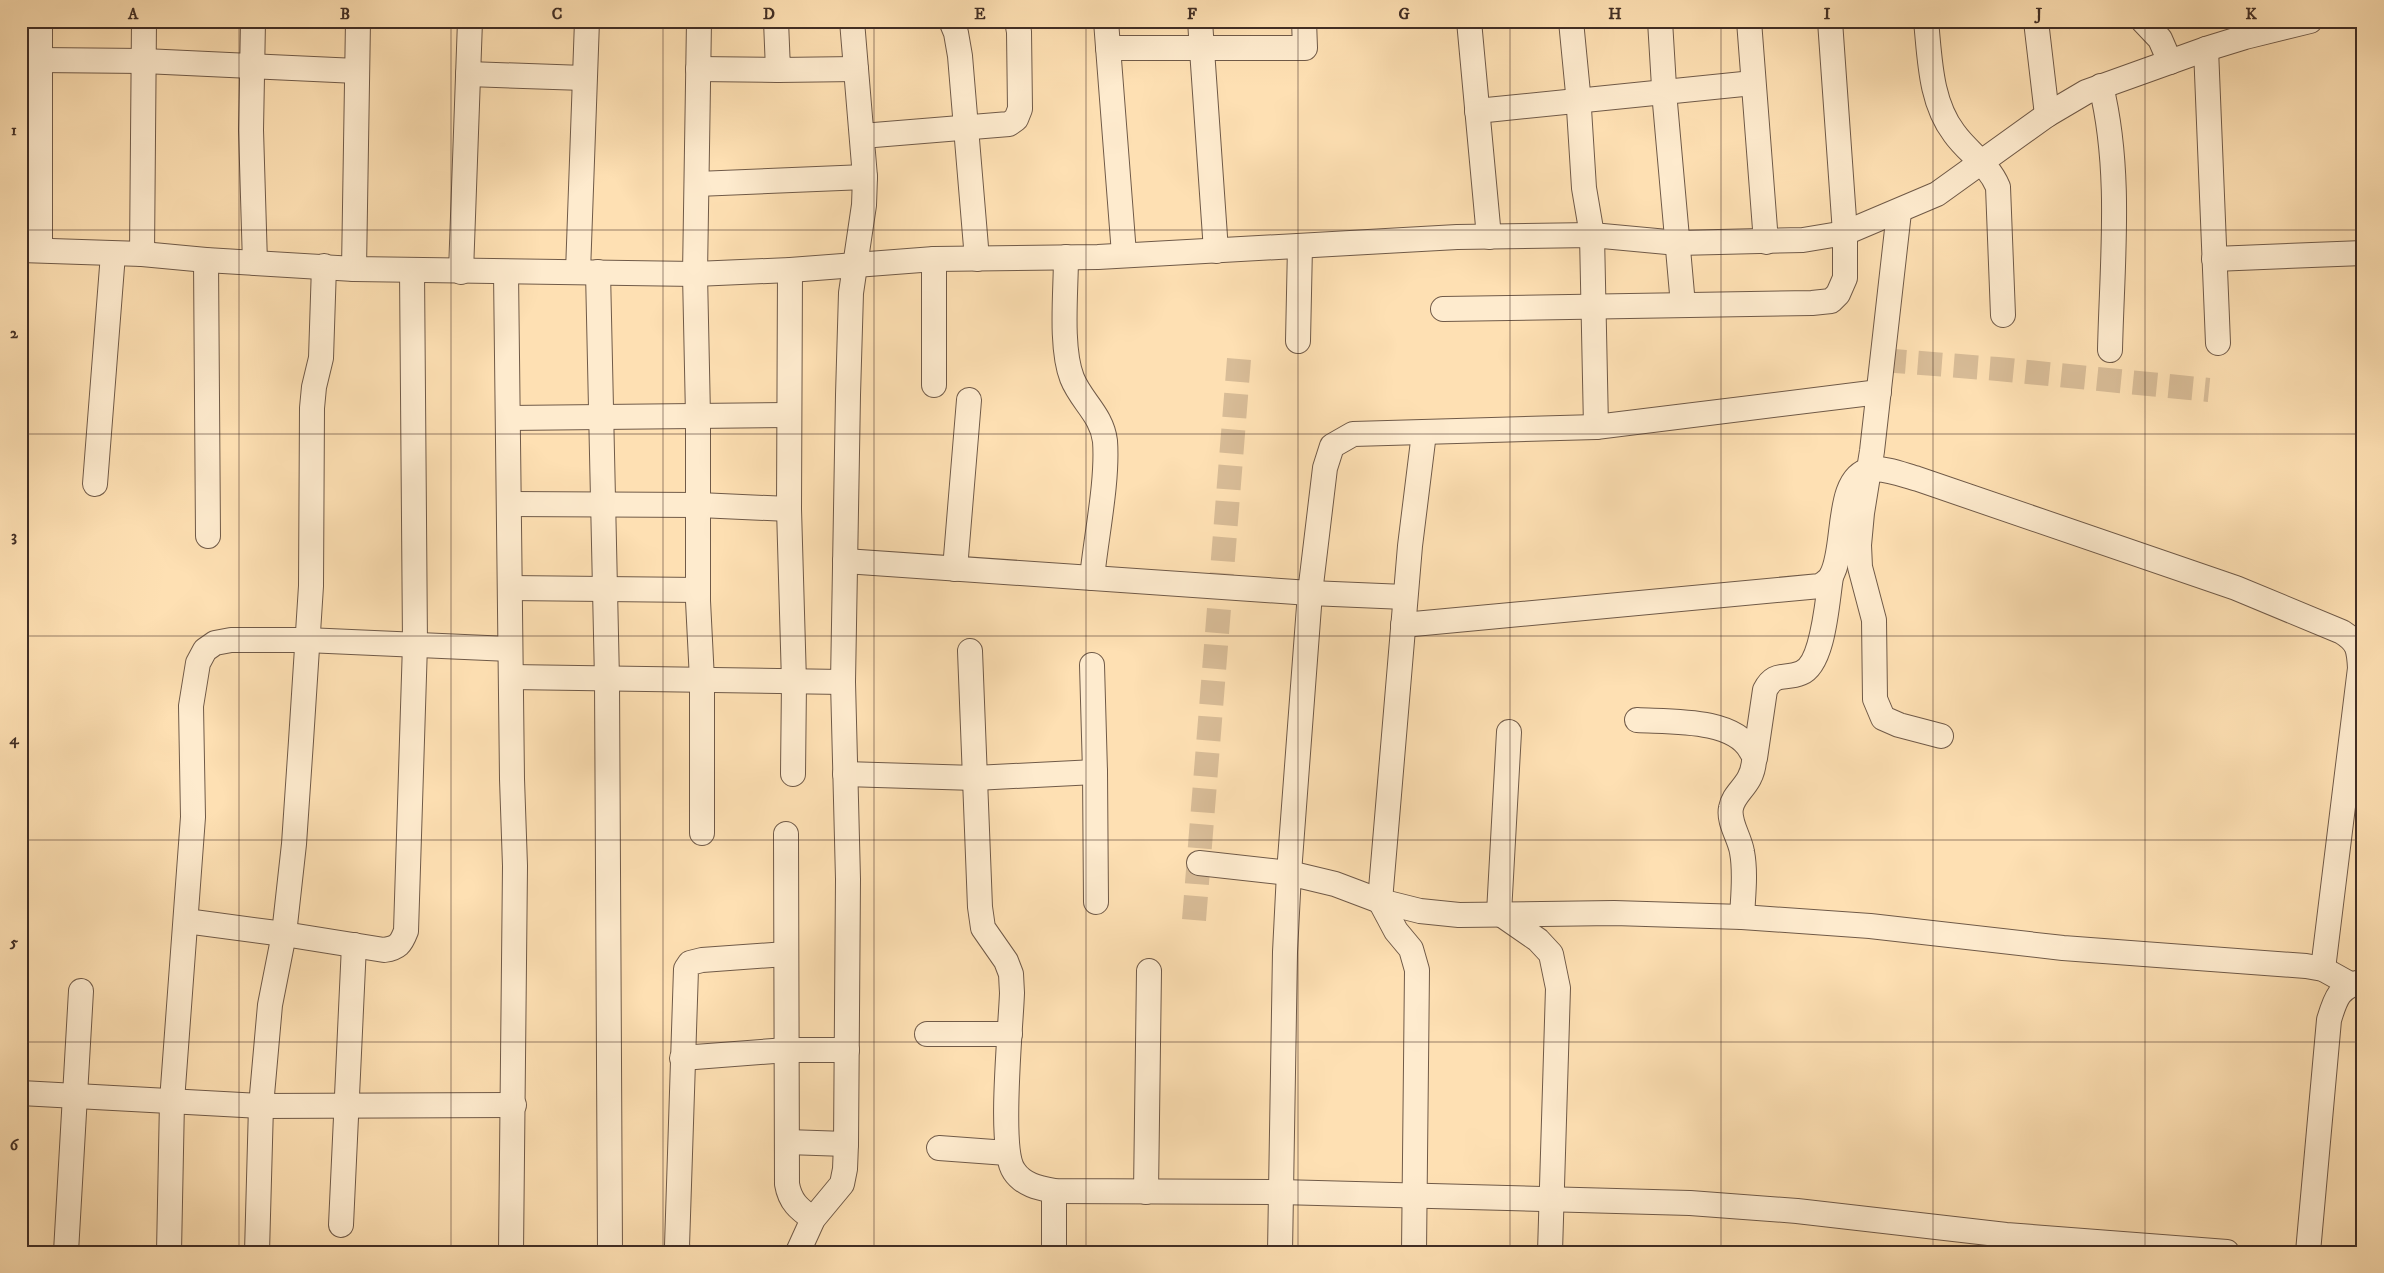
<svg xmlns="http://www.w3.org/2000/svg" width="2384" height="1273" font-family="'IM FELL DW Pica',serif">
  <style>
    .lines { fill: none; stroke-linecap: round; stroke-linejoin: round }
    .street-tunnel { stroke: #d8bc97; stroke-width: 24; stroke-dasharray: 24 12; stroke-linecap: butt }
    .street-casing { stroke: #705a48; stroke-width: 26 }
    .street { stroke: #feebce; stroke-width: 24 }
    .grid { fill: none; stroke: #412e25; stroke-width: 1; stroke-opacity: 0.55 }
    .neatline { fill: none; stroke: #412e25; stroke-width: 2 }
    .grid-label { font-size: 16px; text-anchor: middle; font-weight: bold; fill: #412e25 }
  </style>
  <rect width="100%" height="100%" fill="#fee0b3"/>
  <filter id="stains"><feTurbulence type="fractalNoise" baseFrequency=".004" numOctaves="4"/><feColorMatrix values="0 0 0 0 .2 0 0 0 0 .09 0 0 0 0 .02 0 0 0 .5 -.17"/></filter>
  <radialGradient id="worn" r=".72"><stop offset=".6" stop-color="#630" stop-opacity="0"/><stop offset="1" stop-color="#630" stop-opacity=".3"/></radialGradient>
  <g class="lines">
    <g class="street-tunnel">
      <polyline points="1882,360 1998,369 2209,390"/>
      <polyline points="1194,920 1239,359"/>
    </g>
    <g class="street-casing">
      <g id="street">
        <polyline points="253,21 251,130 255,263"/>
        <polyline points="699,21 695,274 698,416 698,601 702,680 702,833"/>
        <polyline points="776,21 778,70 856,69"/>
        <polyline points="951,21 956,33 960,56 977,259"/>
        <polyline points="1106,21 1124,254"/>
        <polyline points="1200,21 1216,251"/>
        <polyline points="1469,21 1489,237"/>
        <polyline points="1571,21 1578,93 1584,188 1592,235 1596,427"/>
        <polyline points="1660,21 1665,103 1683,305"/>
        <polyline points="1749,21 1766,242"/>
        <path d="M1926,21c4,38 4,80 28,112 14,20 34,30 44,54l5,128"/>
        <polyline points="2036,21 2047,115"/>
        <polyline points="2143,21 2160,39 2170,62"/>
        <polyline points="1108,48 1305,48 1304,21"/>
        <polyline points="2206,49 2218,343"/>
        <polyline points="39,60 144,61 357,71"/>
        <polyline points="698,69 778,70"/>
        <polyline points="468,74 584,78"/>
        <path d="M2101,86c21,86 11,176 9,264"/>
        <polyline points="1477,111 1753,83"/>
        <polyline points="862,136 1009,124 1016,119 1020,109 1019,32 1017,21"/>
        <polyline points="697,184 865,177"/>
        <polyline points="1899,212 1872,451 1862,513 1859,545 1860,567 1874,620 1875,699 1883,718 1899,725 1941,736"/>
        <polyline points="21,250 142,254 206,260 354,269 695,274 790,270 934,259 1098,257 1457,237 1592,235 1678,243 1803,240 1845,233 1937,194 2047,115 2086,92 2206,49 2245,37 2310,21"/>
        <polyline points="40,250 40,21"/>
        <polyline points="142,254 144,21"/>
        <path d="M1066,257c0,34 -6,90 6,121 9,23 30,37 33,63 3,40 -9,96 -13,137"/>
        <polyline points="934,259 934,385"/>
        <polyline points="2214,259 2363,253"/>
        <polyline points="206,260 208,536"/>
        <polyline points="354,269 358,21"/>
        <polyline points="790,270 789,509 794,682 793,774"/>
        <polyline points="461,272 470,21"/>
        <polyline points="506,272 512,779 515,866 511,1252"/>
        <polyline points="578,272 587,21"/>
        <polyline points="598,272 607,680 610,1252"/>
        <polyline points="1443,309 1812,303 1831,301 1838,294 1845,278 1845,233 1830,21"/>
        <polyline points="1298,341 1300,246"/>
        <polyline points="509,418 789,415"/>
        <polyline points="95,484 113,254"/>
        <polyline points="510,504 699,505 789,509"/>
        <polyline points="845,561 1310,593 1405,597"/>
        <polyline points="955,569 969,400"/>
        <polyline points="510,588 698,590"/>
        <path d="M1403,625l417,-39c4,-3 9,-6 11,-10 16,-26 3,-99 39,-106 15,-3 33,5 48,9l318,109 106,44c16,10 17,17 18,36l-37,301"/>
        <path d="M970,651l10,256 3,21 23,33 5,13 1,19c-1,33 -14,156 2,178 9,14 25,17 40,20l226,1 410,11 107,8 209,24 221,17"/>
        <polyline points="1092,665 1095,772 1096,902"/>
        <polyline points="511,677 843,682"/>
        <path d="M1637,720c32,2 97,-2 114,31 2,3 4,6 3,10 -2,25 -20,30 -23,47 -3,14 9,30 11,44 4,21 1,44 0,65"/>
        <polyline points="1509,732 1499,913 1538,940 1551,954 1558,988 1550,1252"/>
        <path d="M1755,758l10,-68c10,-19 19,-10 36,-17 23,-9 26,-73 30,-96"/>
        <polyline points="845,774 975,778 1095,772"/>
        <path d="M786,834l1,350c3,18 12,25 26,35"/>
        <polyline points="1199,863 1289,873 1335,884 1380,901 1420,911 1459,915 1614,913 1742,917 1870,926 2063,948 2306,966 2323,969 2350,984"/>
        <path d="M186,921l98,13 100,16c14,-2 17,-6 22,-19l9,-287 -3,-374"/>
        <polyline points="927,1034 1010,1034"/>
        <polyline points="682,1058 787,1050 847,1050"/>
        <polyline points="21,1093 261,1106 514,1105"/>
        <polyline points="787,1142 846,1144"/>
        <polyline points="939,1148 1007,1153"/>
        <polyline points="1146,1192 1149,971"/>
        <polyline points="341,1225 354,945"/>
        <polyline points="66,1252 81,991"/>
        <polyline points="169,1252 172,1101 193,817 191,706 198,663 205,650 215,643 231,640 306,640 510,649"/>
        <polyline points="257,1252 261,1106 270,1005 284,934 294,844 301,741 311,586 312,408 314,387 321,358 324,266"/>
        <polyline points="679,1252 677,1246 686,969 690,963 702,960 786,954"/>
        <polyline points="798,1252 813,1219 842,1184 845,1169 846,1144 848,879 843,682 848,395 851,293 864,205 865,177 852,21"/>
        <polyline points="1054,1252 1054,1191"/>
        <polyline points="1280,1252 1285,952 1289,873 1310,593 1325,468 1332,446 1353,434 1596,427 1879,392"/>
        <polyline points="1414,1252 1417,970 1411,949 1396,931 1380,901 1410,546 1424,433"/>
        <path d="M2308,1252l21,-232c6,-20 10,-35 34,-38"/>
      </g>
    </g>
    <use href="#street" class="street"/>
  </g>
  <path class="grid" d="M239,21v1231M451,21v1231M663,21v1231M874,21v1231M1086,21v1231M1298,21v1231M1510,21v1231M1721,21v1231M1933,21v1231M2145,21v1231M21,230h2342M21,434h2342M21,636h2342M21,840h2342M21,1042h2342"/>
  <rect width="2384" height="1273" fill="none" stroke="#fee0b3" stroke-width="55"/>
  <rect x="28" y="28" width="2328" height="1218" class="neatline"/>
  <g class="grid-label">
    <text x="133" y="19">A</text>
    <text x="345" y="19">B</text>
    <text x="557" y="19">C</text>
    <text x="769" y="19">D</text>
    <text x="980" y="19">E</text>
    <text x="1192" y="19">F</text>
    <text x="1404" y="19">G</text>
    <text x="1615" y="19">H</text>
    <text x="1827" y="19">I</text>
    <text x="2039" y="19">J</text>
    <text x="2251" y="19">K</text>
    <text x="14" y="135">1</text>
    <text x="14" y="338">2</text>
    <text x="14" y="541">3</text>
    <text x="14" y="744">4</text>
    <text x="14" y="947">5</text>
    <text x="14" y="1150">6</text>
  </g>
  <rect width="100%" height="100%" filter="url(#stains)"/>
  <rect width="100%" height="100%" fill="url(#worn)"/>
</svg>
